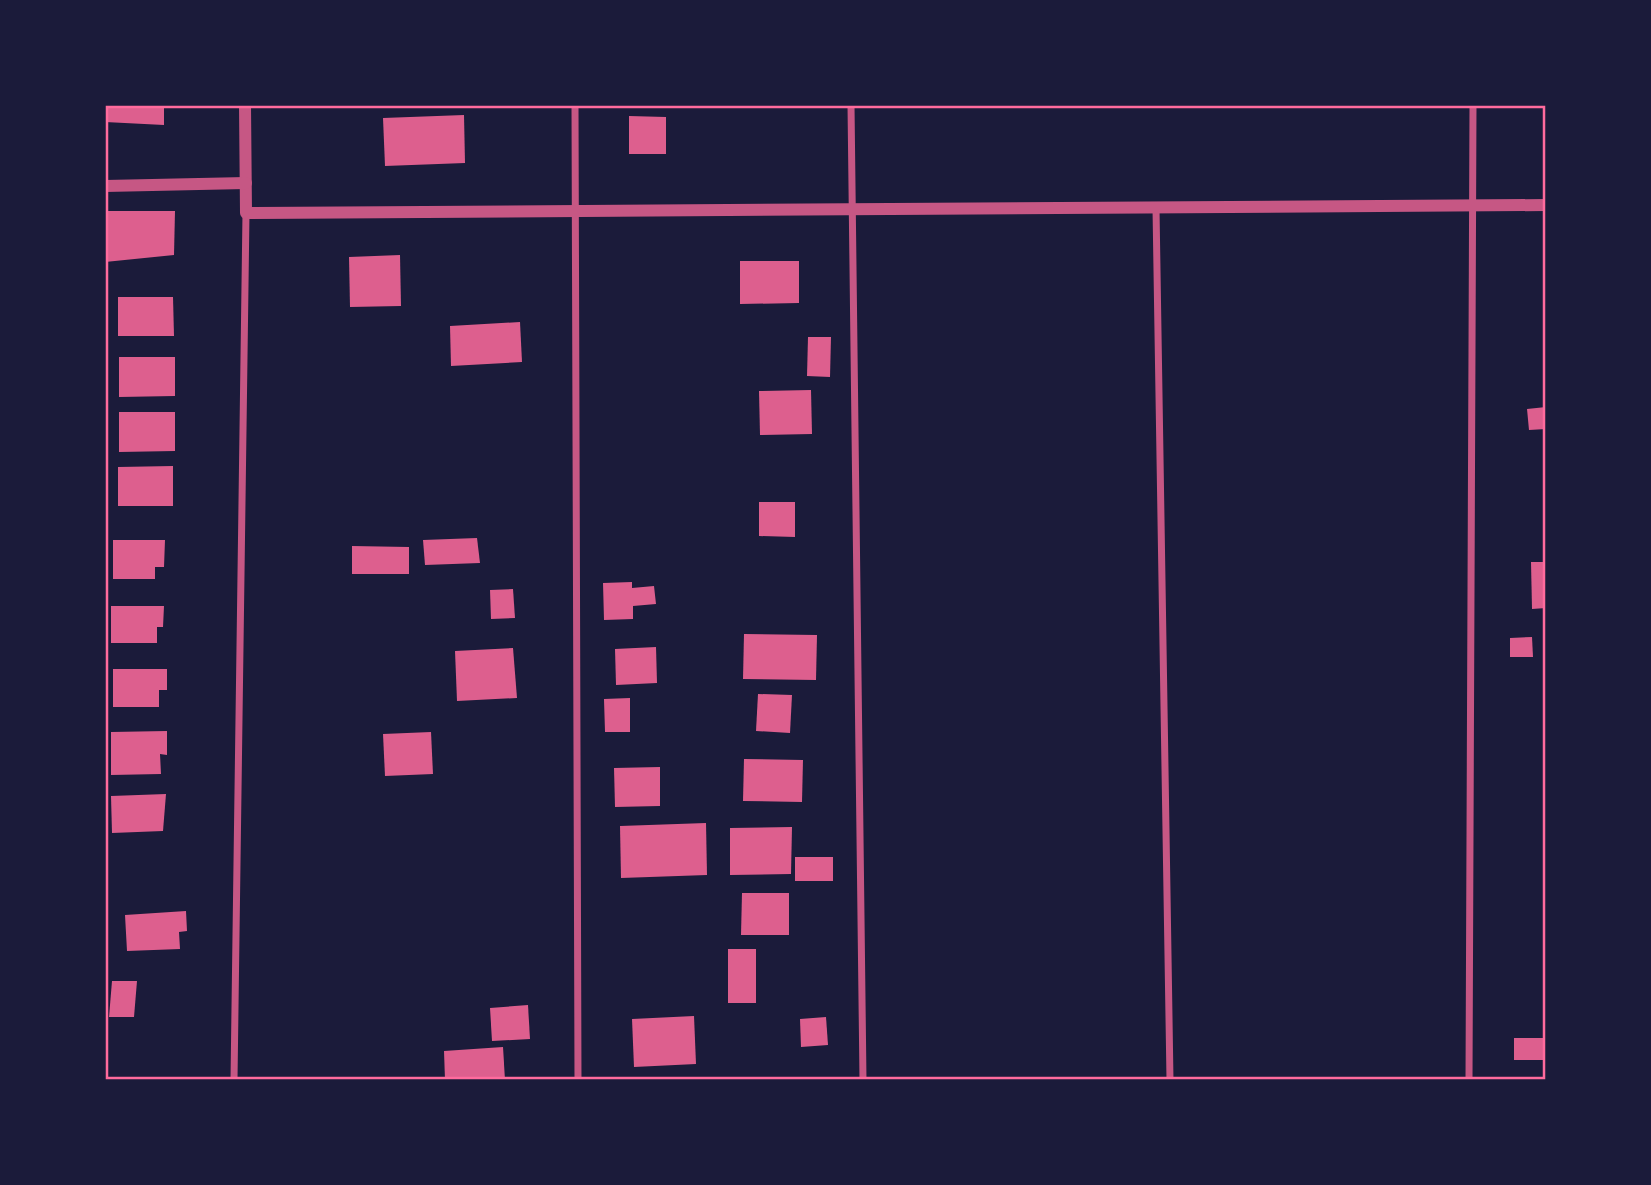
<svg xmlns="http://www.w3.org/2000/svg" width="1651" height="1185" font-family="Montserrat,sans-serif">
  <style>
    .building { fill: #dd5f8e }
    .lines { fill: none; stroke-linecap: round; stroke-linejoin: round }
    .minor { stroke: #c65784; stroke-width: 7 }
    .tertiary { stroke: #c65784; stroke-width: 12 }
    .neatline { fill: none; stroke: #ff6b9d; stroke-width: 2.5 }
  </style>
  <rect width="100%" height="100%" fill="#1b1b3a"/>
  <g class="building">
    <polygon points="105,105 164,105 164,125 105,122"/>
    <polygon points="464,115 465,163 385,166 383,118"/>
    <polygon points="629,116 666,117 666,154 629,154"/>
    <polygon points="105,211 175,211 174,255 105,262"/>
    <polygon points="400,255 401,306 350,307 349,257"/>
    <polygon points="740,261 799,261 799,303 740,304"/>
    <polygon points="118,297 173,297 174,336 118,336"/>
    <polygon points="520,322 522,362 451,366 450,326"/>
    <polygon points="808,337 831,337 830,377 807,376"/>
    <polygon points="119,357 175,357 175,396 119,397"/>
    <polygon points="811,390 812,434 760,435 759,391"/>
    <polygon points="1546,407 1546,429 1529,430 1527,409"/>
    <polygon points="119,412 175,412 175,451 119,452"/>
    <polygon points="173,466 173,506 118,506 118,467"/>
    <polygon points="759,502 795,502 795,537 759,536"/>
    <polygon points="477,538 480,563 425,565 423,540"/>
    <polygon points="113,540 165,540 164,567 155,567 155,579 113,579"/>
    <polygon points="352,546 409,547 409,574 352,574"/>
    <polygon points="1531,562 1546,562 1546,608 1532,609"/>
    <polygon points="632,582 632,588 654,586 656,604 633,606 633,619 604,620 603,583"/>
    <polygon points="513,589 515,618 491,619 490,590"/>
    <polygon points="111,606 164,606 163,627 157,627 157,643 111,643"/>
    <polygon points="744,634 817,635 816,680 743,679"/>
    <polygon points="1532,637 1533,657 1510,657 1510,638"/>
    <polygon points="656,647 657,683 616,685 615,649"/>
    <polygon points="513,648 517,698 457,701 455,651"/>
    <polygon points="113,669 167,669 167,690 159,690 159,707 113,707"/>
    <polygon points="758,694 792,695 790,733 756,731"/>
    <polygon points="630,698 630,732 605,732 604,699"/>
    <polygon points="167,731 167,755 160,754 161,774 111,775 111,732"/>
    <polygon points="431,732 433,774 385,776 383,734"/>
    <polygon points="744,759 803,760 802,802 743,801"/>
    <polygon points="660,767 660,806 615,807 614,768"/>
    <polygon points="166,794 163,831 112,833 111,796"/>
    <polygon points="706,823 707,875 621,878 620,826"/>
    <polygon points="792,827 791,874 730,875 730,828"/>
    <rect x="795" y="857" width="38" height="24"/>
    <polygon points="742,893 789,893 789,935 741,935"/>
    <polygon points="186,911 187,931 179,932 180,949 127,951 125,915"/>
    <rect x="728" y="949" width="28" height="54"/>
    <polygon points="112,981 137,981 134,1017 109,1017"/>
    <polygon points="528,1005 530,1039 492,1041 490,1008"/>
    <polygon points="694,1016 696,1064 634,1067 632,1019"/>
    <polygon points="826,1017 828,1045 801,1047 800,1019"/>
    <rect x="1514" y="1038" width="32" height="22"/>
    <polygon points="503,1047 505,1080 445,1080 444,1051"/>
  </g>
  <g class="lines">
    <g class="minor">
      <polyline points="575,105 578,1080"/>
      <polyline points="851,105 863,1080"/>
      <polyline points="1156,208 1170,1080"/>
      <polyline points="234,1080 246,213"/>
      <polyline points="1469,1080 1473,105"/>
    </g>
    <g class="tertiary">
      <polyline points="245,105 246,213 1546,205"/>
      <polyline points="105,186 246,183"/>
    </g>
  </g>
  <rect width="1651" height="1185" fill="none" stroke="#1b1b3a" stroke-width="214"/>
  <rect x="107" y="107" width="1437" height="971" class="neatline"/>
</svg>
